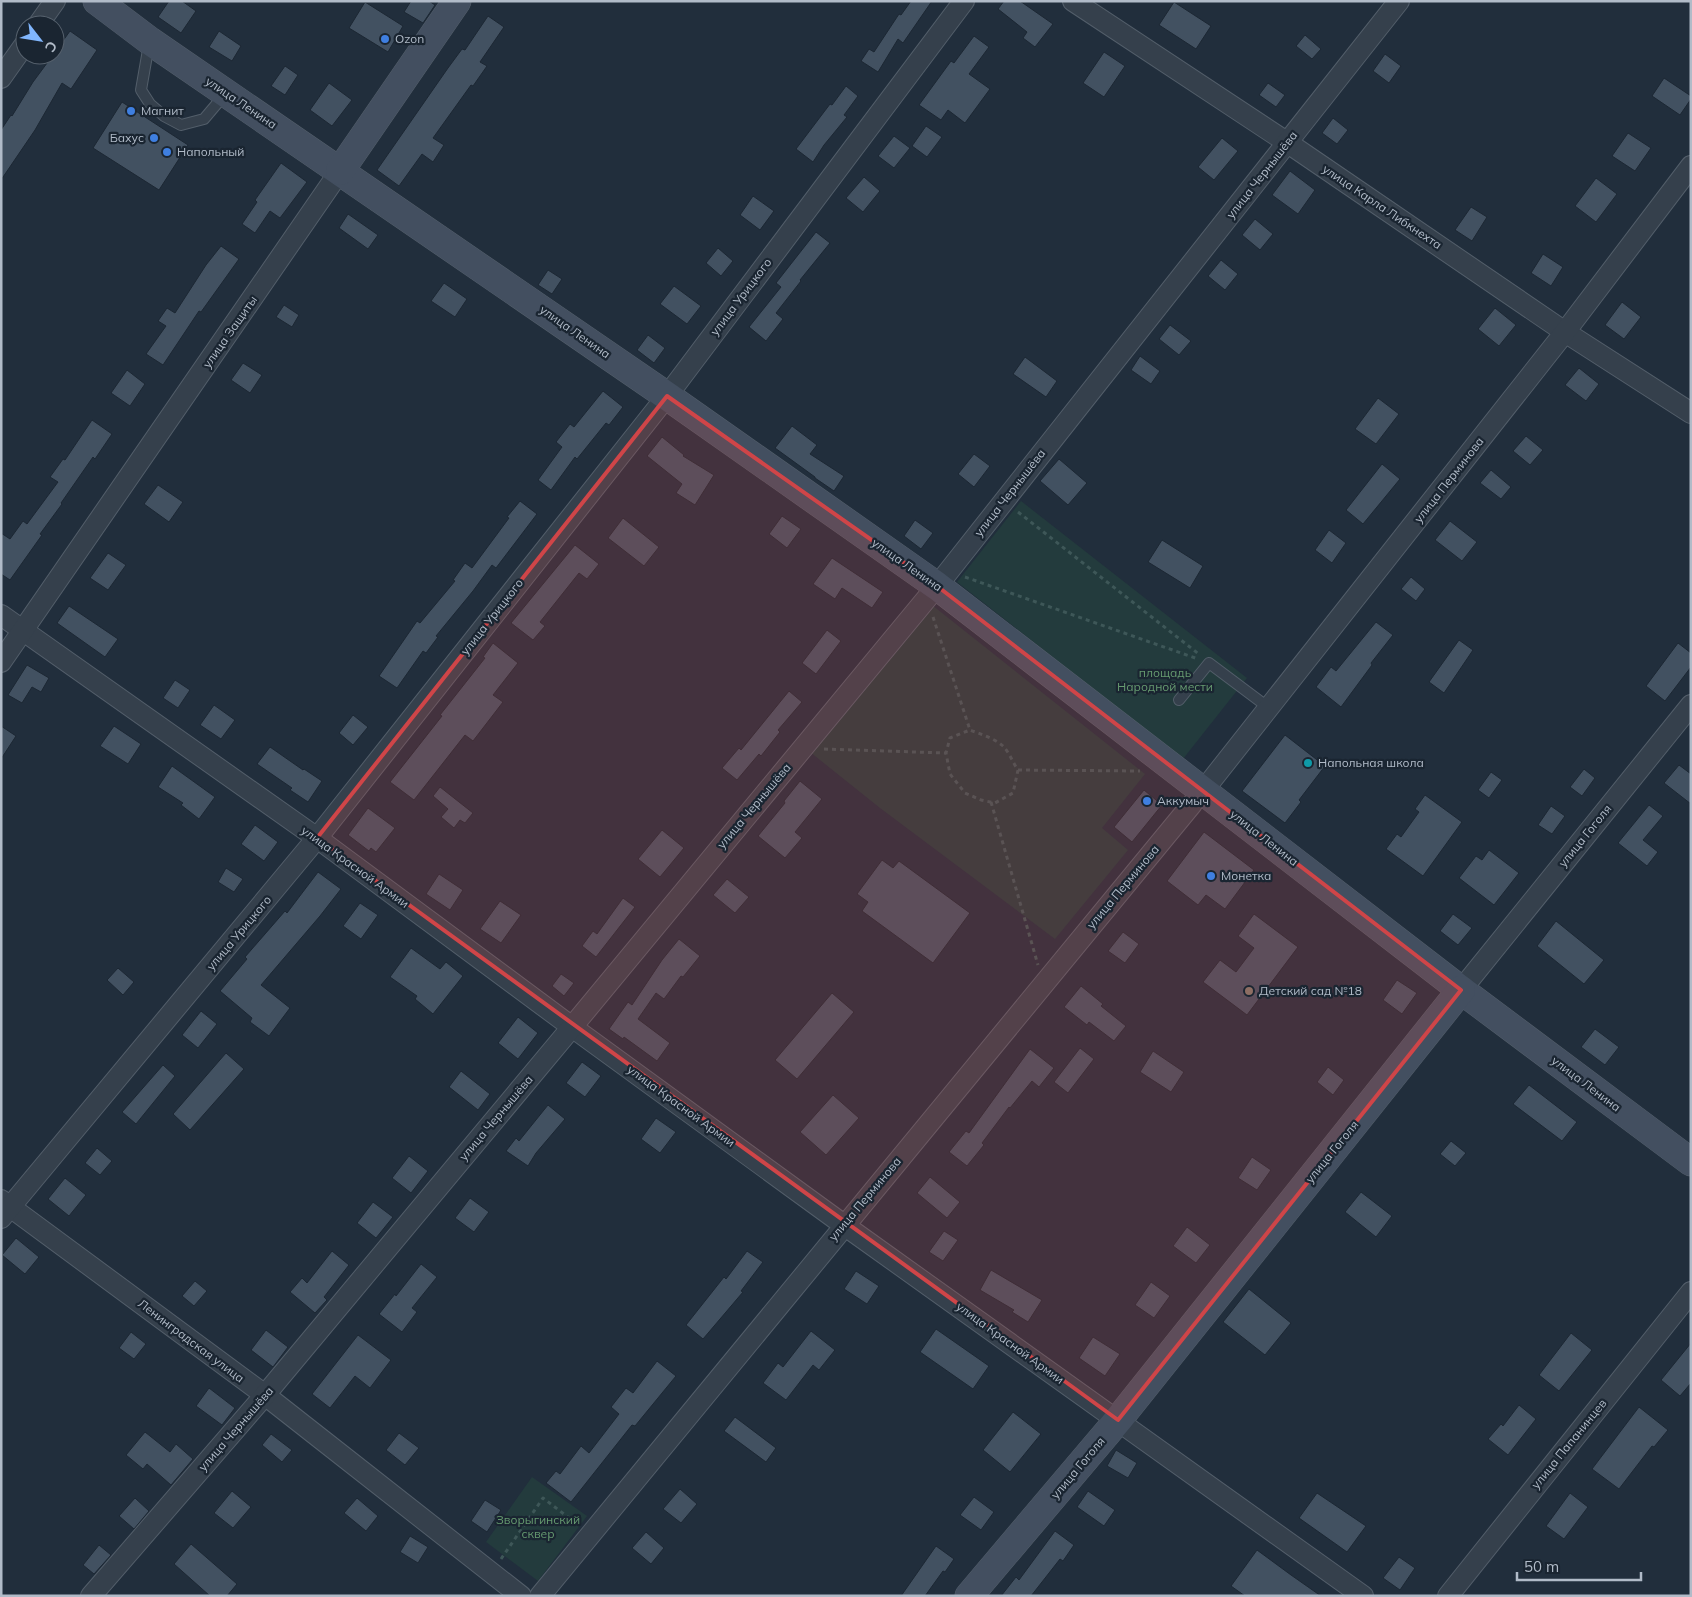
<svg xmlns="http://www.w3.org/2000/svg" width="1692" height="1597" font-family="Mulish,sans-serif">
  <style>
    .green { fill: #233b3d }
    .building { fill: #425161; stroke: #1c2733 }
    .lines { fill: none; stroke-linecap: round; stroke-linejoin: round }
    .lane-casing { stroke: #535e6a; stroke-width: 12 }
    .street-casing { stroke: #535e6a; stroke-width: 22 }
    .secondary-casing { stroke: #535e6a; stroke-width: 29 }
    .path { stroke: #3e5758; stroke-width: 3; stroke-dasharray: 4 4; stroke-linecap: butt }
    .lane { stroke: #35404c; stroke-width: 10 }
    .street { stroke: #35404c; stroke-width: 20 }
    .secondary { stroke: #434f60; stroke-width: 28 }
    .marked { fill: #cf4548; fill-opacity: 0.2; stroke: #cf4548; stroke-width: 4; stroke-linejoin: round }
    .shop-dot { fill: #3f7fe0; stroke: #1a2531; stroke-width: 2 }
    .culture-dot { fill: #0f9aa8; stroke: #1a2531; stroke-width: 2 }
    .education-dot { fill: #8d6e63; stroke: #1a2531; stroke-width: 2 }
    .labels { text-anchor: middle; stroke-width: 4.5; stroke-linejoin: round; paint-order: stroke }
    .poi-label { font-size: 12px; fill: #b1bbc8; stroke: #1a2531; text-anchor: start }
    .street-label { font-size: 12px; fill: #b1bbc8; stroke: #1a2531 }
    .park-label { font-size: 12px; fill: #669a70; stroke: #1a2531 }
  </style>
  <rect width="100%" height="100%" fill="#212e3c"/>
  <g class="green">
    <polygon points="1021,501 1247,678 1183,759 957,582"/>
    <polygon points="932,605 1145,774 1102,828 1128,850 1055,939 880,808 810,752"/>
    <polygon points="532,1477 587,1516 538,1581 486,1542"/>
  </g>
  <g class="building">
    <polygon points="169,1 182,1 196,11 181,33 158,17"/>
    <polygon points="411,1 429,1 435,5 423,23 404,12"/>
    <polygon points="911,1 932,1 903,43 898,39 878,72 861,61 869,49 874,52 899,14 901,15"/>
    <polygon points="1004,1 1020,1 1053,24 1035,47 1023,38 1027,32 998,9"/>
    <polygon points="365,2 403,26 388,52 349,28"/>
    <polygon points="1174,2 1211,26 1196,49 1159,25"/>
    <polygon points="488,16 504,27 480,62 487,66 473,86 471,85 433,138 444,145 433,162 422,154 399,186 377,170 448,68 462,49 465,50"/>
    <polygon points="70,31 97,50 71,89 62,83 35,130 1,180 1,130 11,115 12,116 33,82 53,55 55,55 55,52"/>
    <polygon points="219,31 241,46 232,61 209,47"/>
    <polygon points="1305,35 1321,49 1312,59 1296,46"/>
    <polygon points="974,36 989,47 969,74 990,89 965,123 948,110 941,120 919,105 951,61 954,63"/>
    <polygon points="1104,52 1125,66 1104,97 1083,83"/>
    <polygon points="1385,54 1401,66 1389,83 1373,71"/>
    <polygon points="285,66 298,75 285,95 271,86"/>
    <polygon points="1664,78 1691,96 1691,99 1680,115 1652,96"/>
    <polygon points="329,83 352,100 332,126 310,110"/>
    <polygon points="1268,83 1285,95 1276,107 1259,95"/>
    <polygon points="846,86 858,96 844,115 847,117 824,145 813,162 796,149 830,104 832,105"/>
    <polygon points="122,102 188,145 159,190 93,148"/>
    <polygon points="1333,118 1348,130 1337,144 1322,133"/>
    <polygon points="926,126 942,137 927,157 912,146"/>
    <polygon points="1628,133 1651,148 1635,171 1612,156"/>
    <polygon points="894,136 910,148 894,168 878,156"/>
    <polygon points="1222,138 1238,151 1214,180 1198,167"/>
    <polygon points="281,163 307,182 280,218 270,211 255,233 242,224 257,202 255,200"/>
    <polygon points="1290,171 1315,190 1298,214 1272,195"/>
    <polygon points="864,177 880,191 863,212 846,198"/>
    <polygon points="1596,178 1617,194 1596,222 1575,206"/>
    <polygon points="753,196 774,211 760,230 740,215"/>
    <polygon points="1471,207 1487,217 1472,241 1455,230"/>
    <polygon points="348,214 378,235 368,249 339,228"/>
    <polygon points="1255,219 1273,234 1260,250 1242,235"/>
    <polygon points="816,232 830,243 800,280 801,281 776,313 783,319 766,341 749,327 781,287 776,283"/>
    <polygon points="221,246 239,259 201,312 199,311 163,365 146,354 166,326 158,321 167,308 175,313 206,265"/>
    <polygon points="718,248 733,261 721,276 706,263"/>
    <polygon points="1543,254 1563,267 1551,286 1531,273"/>
    <polygon points="1221,260 1238,274 1225,290 1208,276"/>
    <polygon points="548,270 562,279 552,294 538,285"/>
    <polygon points="444,283 467,299 455,317 431,301"/>
    <polygon points="674,286 701,306 687,324 660,304"/>
    <polygon points="1622,302 1641,317 1624,339 1605,325"/>
    <polygon points="284,305 299,315 292,327 276,317"/>
    <polygon points="1495,308 1516,325 1499,346 1478,329"/>
    <polygon points="1170,325 1191,341 1179,355 1159,339"/>
    <polygon points="648,335 665,348 654,363 637,350"/>
    <polygon points="1140,356 1160,371 1151,384 1131,370"/>
    <polygon points="1025,357 1057,381 1046,397 1013,374"/>
    <polygon points="243,363 262,375 250,393 231,380"/>
    <polygon points="1579,368 1599,384 1586,401 1565,385"/>
    <polygon points="127,370 145,384 130,406 111,393"/>
    <polygon points="603,391 623,407 609,425 606,423 577,459 575,457 551,490 538,480 562,447 556,442 570,424 574,427"/>
    <polygon points="1378,398 1399,414 1376,444 1355,429"/>
    <polygon points="92,420 112,434 95,459 93,457 61,503 62,504 40,534 42,535 10,580 1,574 1,533 10,539 23,521 27,524 58,482 50,477 63,459 65,460"/>
    <polygon points="792,426 817,445 810,454 844,476 834,491 815,478 815,477 775,448"/>
    <polygon points="1526,436 1543,450 1530,465 1513,451"/>
    <polygon points="662,437 684,455 683,456 714,475 695,505 676,493 682,484 647,456"/>
    <polygon points="974,454 990,466 974,487 958,474"/>
    <polygon points="1059,459 1087,483 1068,505 1040,481"/>
    <polygon points="1382,464 1400,479 1363,524 1346,510"/>
    <polygon points="1491,470 1511,487 1501,499 1480,483"/>
    <polygon points="158,485 183,502 169,522 144,504"/>
    <polygon points="520,501 537,514 496,568 492,565 473,591 436,636 438,637 426,653 423,651 397,688 379,676 417,621 420,623 455,581 453,580 465,563 472,568 509,518 507,517"/>
    <polygon points="782,516 801,529 787,548 769,534"/>
    <polygon points="623,518 659,547 644,566 608,538"/>
    <polygon points="915,520 933,533 921,549 904,536"/>
    <polygon points="1450,521 1477,542 1462,561 1435,540"/>
    <polygon points="1329,530 1346,543 1332,563 1315,550"/>
    <polygon points="1162,540 1203,566 1190,588 1148,562"/>
    <polygon points="575,545 599,564 587,579 579,573 540,622 545,626 533,640 511,623"/>
    <polygon points="108,553 126,565 108,590 90,578"/>
    <polygon points="832,558 883,592 872,608 842,588 835,599 813,584"/>
    <polygon points="1411,577 1425,589 1416,601 1401,589"/>
    <polygon points="69,606 118,639 105,657 57,623"/>
    <polygon points="1376,622 1393,635 1371,663 1372,665 1341,707 1316,687 1331,667 1336,671"/>
    <polygon points="827,630 841,641 816,674 802,663"/>
    <polygon points="1459,640 1473,650 1444,693 1429,682"/>
    <polygon points="493,643 518,663 493,695 503,702 473,741 465,735 414,800 390,782 442,716 440,715 485,658 483,657"/>
    <polygon points="1678,643 1691,653 1691,667 1665,701 1646,686"/>
    <polygon points="27,665 49,678 41,692 32,687 22,703 8,695"/>
    <polygon points="175,680 190,690 178,708 163,698"/>
    <polygon points="789,691 802,702 778,730 780,732 761,756 759,754 737,780 722,768 739,748 741,750"/>
    <polygon points="214,705 235,720 221,739 200,725"/>
    <polygon points="353,715 368,727 353,745 339,733"/>
    <polygon points="1,726 16,736 1,759"/>
    <polygon points="114,726 141,744 128,764 100,746"/>
    <polygon points="1285,735 1325,766 1299,800 1301,802 1285,823 1242,791"/>
    <polygon points="270,747 303,770 304,769 322,781 308,802 290,790 292,788 257,764"/>
    <polygon points="1679,765 1691,774 1691,804 1664,783"/>
    <polygon points="172,766 215,797 199,819 181,805 183,803 158,787"/>
    <polygon points="1584,769 1595,778 1582,796 1570,787"/>
    <polygon points="1491,772 1502,780 1489,798 1478,790"/>
    <polygon points="800,781 822,799 795,832 802,838 785,858 758,836 785,803 784,801"/>
    <polygon points="440,787 473,813 465,823 460,820 454,828 441,817 448,809 433,796"/>
    <polygon points="1144,790 1162,805 1132,842 1114,827"/>
    <polygon points="1425,795 1462,822 1423,876 1386,849 1397,834 1401,837 1419,812 1415,809"/>
    <polygon points="1649,805 1663,816 1643,840 1658,852 1647,866 1618,843"/>
    <polygon points="1551,806 1565,816 1552,834 1538,825"/>
    <polygon points="368,808 395,828 376,852 371,848 369,851 348,835"/>
    <polygon points="255,825 278,842 264,861 241,844"/>
    <polygon points="662,830 684,848 660,877 638,859"/>
    <polygon points="1204,832 1254,870 1225,909 1206,895 1198,905 1167,881"/>
    <polygon points="1489,850 1519,873 1494,905 1459,878 1476,856 1482,860"/>
    <polygon points="882,860 893,868 899,861 970,913 933,963 862,911 868,902 857,894"/>
    <polygon points="226,868 243,879 234,892 218,882"/>
    <polygon points="318,872 341,889 320,916 261,985 290,1008 269,1036 250,1022 252,1018 220,991 247,959 245,957 285,911 287,913"/>
    <polygon points="439,874 463,890 450,910 426,894"/>
    <polygon points="727,879 749,897 735,913 713,895"/>
    <polygon points="623,898 635,907 596,957 582,946 593,931 597,934"/>
    <polygon points="500,901 521,915 501,943 480,929"/>
    <polygon points="360,903 378,915 361,939 343,926"/>
    <polygon points="1254,914 1298,947 1247,1015 1203,982 1220,960 1236,972 1254,948 1238,936"/>
    <polygon points="1453,914 1472,928 1458,945 1440,931"/>
    <polygon points="1556,921 1604,960 1584,984 1537,946"/>
    <polygon points="1123,932 1139,944 1125,963 1108,951"/>
    <polygon points="679,939 700,956 683,977 681,976 664,999 656,993 638,1019 670,1043 657,1061 624,1037 623,1039 609,1029 628,1002 632,1005 662,960"/>
    <polygon points="411,948 440,969 446,962 463,976 433,1014 415,999 417,996 390,977"/>
    <polygon points="118,968 134,982 123,995 107,980"/>
    <polygon points="561,974 574,983 564,996 552,986"/>
    <polygon points="1397,980 1417,993 1402,1014 1383,1000"/>
    <polygon points="1081,986 1103,1004 1101,1006 1126,1026 1114,1041 1089,1022 1087,1025 1064,1007"/>
    <polygon points="832,993 854,1012 797,1079 775,1060"/>
    <polygon points="201,1011 217,1024 198,1048 182,1035"/>
    <polygon points="518,1017 538,1033 518,1059 498,1043"/>
    <polygon points="1595,1029 1619,1047 1605,1065 1581,1047"/>
    <polygon points="1080,1048 1094,1059 1068,1093 1054,1082"/>
    <polygon points="1030,1049 1054,1068 1039,1087 1032,1081 1010,1108 1009,1107 982,1143 984,1145 967,1166 949,1152 966,1131 969,1133"/>
    <polygon points="1153,1051 1184,1072 1171,1092 1140,1072"/>
    <polygon points="226,1053 244,1069 190,1130 173,1114"/>
    <polygon points="582,1062 601,1076 585,1097 566,1083"/>
    <polygon points="163,1065 175,1076 136,1124 122,1112"/>
    <polygon points="1328,1067 1344,1080 1333,1095 1317,1082"/>
    <polygon points="461,1071 490,1094 478,1110 449,1087"/>
    <polygon points="1529,1085 1577,1122 1562,1141 1513,1104"/>
    <polygon points="833,1095 859,1118 826,1155 800,1132"/>
    <polygon points="548,1105 565,1119 536,1153 528,1166 506,1151 516,1138 519,1141"/>
    <polygon points="656,1118 676,1132 660,1153 641,1139"/>
    <polygon points="1451,1141 1466,1153 1455,1166 1440,1154"/>
    <polygon points="97,1148 112,1161 100,1175 85,1163"/>
    <polygon points="409,1156 428,1171 411,1193 392,1178"/>
    <polygon points="1252,1157 1271,1170 1257,1190 1238,1178"/>
    <polygon points="930,1177 960,1202 947,1218 917,1193"/>
    <polygon points="65,1178 86,1195 69,1216 48,1199"/>
    <polygon points="1361,1192 1392,1216 1376,1237 1345,1212"/>
    <polygon points="470,1198 489,1212 474,1232 455,1218"/>
    <polygon points="373,1202 393,1217 376,1238 357,1223"/>
    <polygon points="1187,1227 1210,1245 1196,1263 1173,1246"/>
    <polygon points="944,1231 958,1240 943,1261 929,1252"/>
    <polygon points="16,1238 39,1257 25,1274 2,1255"/>
    <polygon points="332,1251 349,1265 324,1297 327,1300 315,1313 290,1292 302,1278 307,1283"/>
    <polygon points="747,1251 763,1262 741,1291 743,1292 703,1339 686,1325 724,1277 726,1279"/>
    <polygon points="421,1264 437,1277 412,1308 417,1312 402,1332 379,1314 395,1294 396,1296"/>
    <polygon points="991,1270 1042,1300 1028,1322 1012,1312 1014,1310 980,1290"/>
    <polygon points="856,1271 879,1286 867,1304 844,1289"/>
    <polygon points="195,1281 207,1291 194,1306 182,1296"/>
    <polygon points="1151,1282 1170,1296 1154,1318 1135,1305"/>
    <polygon points="1249,1289 1291,1323 1265,1355 1223,1322"/>
    <polygon points="936,1329 989,1366 973,1389 920,1352"/>
    <polygon points="266,1330 288,1347 273,1367 251,1350"/>
    <polygon points="811,1331 835,1350 819,1370 813,1365 786,1400 763,1383 778,1363 783,1367"/>
    <polygon points="131,1332 146,1344 134,1359 119,1348"/>
    <polygon points="1571,1333 1592,1350 1559,1391 1539,1375"/>
    <polygon points="358,1335 391,1360 370,1388 355,1376 330,1408 312,1394"/>
    <polygon points="1093,1337 1120,1354 1105,1376 1079,1358"/>
    <polygon points="1691,1343 1691,1383 1680,1396 1661,1380"/>
    <polygon points="657,1361 676,1376 635,1426 632,1425 571,1502 546,1483 556,1471 560,1474 581,1446 589,1453 619,1414 611,1407 626,1388 633,1393"/>
    <polygon points="209,1388 235,1408 222,1425 196,1406"/>
    <polygon points="1519,1405 1536,1419 1508,1455 1488,1439 1501,1424 1503,1426"/>
    <polygon points="1639,1407 1668,1430 1654,1447 1652,1446 1619,1489 1592,1469"/>
    <polygon points="1013,1412 1041,1434 1010,1472 983,1450"/>
    <polygon points="735,1417 776,1448 766,1462 724,1431"/>
    <polygon points="145,1432 170,1452 176,1444 193,1459 171,1485 147,1464 143,1469 126,1455"/>
    <polygon points="399,1433 419,1448 405,1465 386,1450"/>
    <polygon points="271,1434 292,1450 282,1462 262,1445"/>
    <polygon points="1116,1450 1137,1463 1128,1478 1107,1466"/>
    <polygon points="680,1489 697,1504 681,1523 663,1509"/>
    <polygon points="232,1491 251,1507 233,1528 214,1513"/>
    <polygon points="1088,1491 1115,1510 1104,1526 1077,1507"/>
    <polygon points="1317,1493 1366,1526 1347,1552 1299,1518"/>
    <polygon points="1570,1493 1588,1507 1564,1539 1546,1526"/>
    <polygon points="974,1497 994,1512 981,1530 960,1515"/>
    <polygon points="135,1498 149,1511 134,1529 119,1516"/>
    <polygon points="357,1498 378,1516 366,1531 344,1513"/>
    <polygon points="485,1500 501,1510 487,1532 471,1521"/>
    <polygon points="1055,1531 1074,1545 1063,1561 1060,1559 1031,1596 1001,1596 1016,1577 1019,1580"/>
    <polygon points="646,1532 664,1548 651,1564 632,1548"/>
    <polygon points="410,1536 428,1547 418,1563 400,1552"/>
    <polygon points="191,1544 237,1584 227,1596 210,1596 174,1564"/>
    <polygon points="99,1545 111,1555 94,1574 83,1565"/>
    <polygon points="936,1546 954,1559 945,1572 943,1571 925,1596 901,1596"/>
    <polygon points="1257,1550 1291,1575 1321,1596 1245,1596 1231,1586"/>
    <polygon points="1399,1557 1415,1568 1400,1590 1383,1578"/>
  </g>
  <g class="lines">
    <g class="lane-casing">
      <g id="lane">
        <polyline points="149,44 141,90 150,104 164,116 181,125 204,119 226,93"/>
        <polyline points="1179,700 1209,663 1269,708"/>
      </g>
    </g>
    <g class="street-casing">
      <g id="street">
        <polyline points="1073,1 1288,143 1565,332 1691,413"/>
        <polyline points="38,25 55,1"/>
        <polyline points="1,78 25,44"/>
        <polyline points="1,615 317,838 572,1027 844,1225 1363,1596"/>
        <polyline points="1,662 340,171"/>
        <polyline points="1203,791 1565,332 1691,166"/>
        <polyline points="1461,990 1691,705"/>
        <polyline points="1,1200 265,1395 521,1596"/>
        <polyline points="1,1218 317,838 667,396 964,1"/>
        <polyline points="91,1596 265,1395 572,1027 937,586 1399,1"/>
        <polyline points="540,1596 1192,804"/>
        <polyline points="1448,1596 1691,1292"/>
      </g>
    </g>
    <g class="secondary-casing">
      <g id="secondary">
        <polyline points="97,1 150,41 667,396 937,586 1461,990 1691,1162"/>
        <polyline points="340,171 457,1"/>
        <polyline points="969,1596 1118,1420 1461,990"/>
      </g>
    </g>
    <g class="path">
      <polyline points="1018,512 1200,655"/>
      <polyline points="965,577 1198,659"/>
      <path d="M933,617l37,113c10,4 24,8 33,16 6,6 10,17 15,24l-5,23 -18,10 -14,-3 -16,-7 -15,-19 -4,-21 4,-15 20,-8"/>
      <polyline points="824,749 946,753"/>
      <polyline points="1018,770 1140,771"/>
      <polyline points="991,802 1038,965"/>
      <polyline points="501,1559 543,1498 577,1524"/>
    </g>
    <use href="#lane" class="lane"/>
    <use href="#street" class="street"/>
    <use href="#secondary" class="secondary"/>
  </g>
  <path class="marked" d="M667,396l270,190 524,404 -343,430 -801,-582z"/>
  <g class="shop-dot">
    <circle cx="385" cy="39" r="5"/>
    <circle cx="131" cy="111" r="5"/>
    <circle cx="154" cy="138" r="5"/>
    <circle cx="167" cy="152" r="5"/>
    <circle cx="1147" cy="801" r="5"/>
    <circle cx="1211" cy="876" r="5"/>
  </g>
  <circle class="culture-dot" cx="1308" cy="763" r="5"/>
  <circle class="education-dot" cx="1249" cy="991" r="5"/>
  <g class="labels">
    <g class="poi-label">
      <text x="395" y="43">Ozon</text>
      <text x="141" y="115">Магнит</text>
      <text x="144" y="142" text-anchor="end">Бахус</text>
      <text x="177" y="156">Напольный</text>
      <text x="1318" y="767">Напольная школа</text>
      <text x="1157" y="805">Аккумыч</text>
      <text x="1221" y="880">Монетка</text>
      <text x="1259" y="995">Детский сад №18</text>
    </g>
    <g class="street-label">
      <text transform="translate(241 103) rotate(34)" y="4">улица Ленина</text>
      <text transform="translate(1262 175) rotate(-52)" y="4">улица Чернышёва</text>
      <text transform="translate(1382 207) rotate(34)" y="4">улица Карла Либкнехта</text>
      <text transform="translate(741 297) rotate(-53)" y="4">улица Урицкого</text>
      <text transform="translate(230 332) rotate(-55)" y="4">улица Защиты</text>
      <text transform="translate(575 332) rotate(35)" y="4">улица Ленина</text>
      <text transform="translate(1449 480) rotate(-52)" y="4">улица Перминова</text>
      <text transform="translate(1010 493) rotate(-52)" y="4">улица Чернышёва</text>
      <text transform="translate(907 565) rotate(35)" y="4">улица Ленина</text>
      <text transform="translate(492 617) rotate(-52)" y="4">улица Урицкого</text>
      <text transform="translate(754 806) rotate(-50)" y="4">улица Чернышёва</text>
      <text transform="translate(1585 836) rotate(-51)" y="4">улица Гоголя</text>
      <text transform="translate(1264 838) rotate(38)" y="4">улица Ленина</text>
      <text transform="translate(355 867) rotate(36)" y="4">улица Красной Армии</text>
      <text transform="translate(1123 887) rotate(-50)" y="4">улица Перминова</text>
      <text transform="translate(239 933) rotate(-50)" y="4">улица Урицкого</text>
      <text transform="translate(1586 1084) rotate(37)" y="4">улица Ленина</text>
      <text transform="translate(681 1106) rotate(36)" y="4">улица Красной Армии</text>
      <text transform="translate(496 1118) rotate(-50)" y="4">улица Чернышёва</text>
      <text transform="translate(1332 1152) rotate(-51)" y="4">улица Гоголя</text>
      <text transform="translate(865 1199) rotate(-50)" y="4">улица Перминова</text>
      <text transform="translate(191 1341) rotate(37)" y="4">Ленинградская улица</text>
      <text transform="translate(1010 1343) rotate(36)" y="4">улица Красной Армии</text>
      <text transform="translate(236 1429) rotate(-49)" y="4">улица Чернышёва</text>
      <text transform="translate(1569 1444) rotate(-51)" y="4">улица Папанинцев</text>
      <text transform="translate(1078 1468) rotate(-50)" y="4">улица Гоголя</text>
    </g>
    <g class="park-label">
      <text x="1165" y="677">площадь<tspan x="1165" dy="14">Народной мести</tspan></text>
      <text x="538" y="1524">Зворыгинский<tspan x="538" dy="14">сквер</tspan></text>
    </g>
  </g>
  <rect width="1692" height="1597" fill="none" stroke="#b1bbc8" stroke-width="5"/>
  <g transform="translate(40 40) rotate(121)"><circle r="24" fill="#1a2531" stroke="#56616d"/>
  <path d="M0-4L9 19L0 12L-9 19Z" fill="#81b6fd"/>
  <text y="-8" font-size="14" font-weight="bold" text-anchor="middle" fill="#b1bbc8">С</text>
  </g>
  <path d="M1517 1572v8h124v-8" fill="none" stroke="#b1bbc8" stroke-width="2.5"/>
  <text x="1524" y="1572" font-size="15" fill="#b1bbc8" stroke="#1a2531" stroke-width="4" paint-order="stroke">50 m</text>
</svg>
